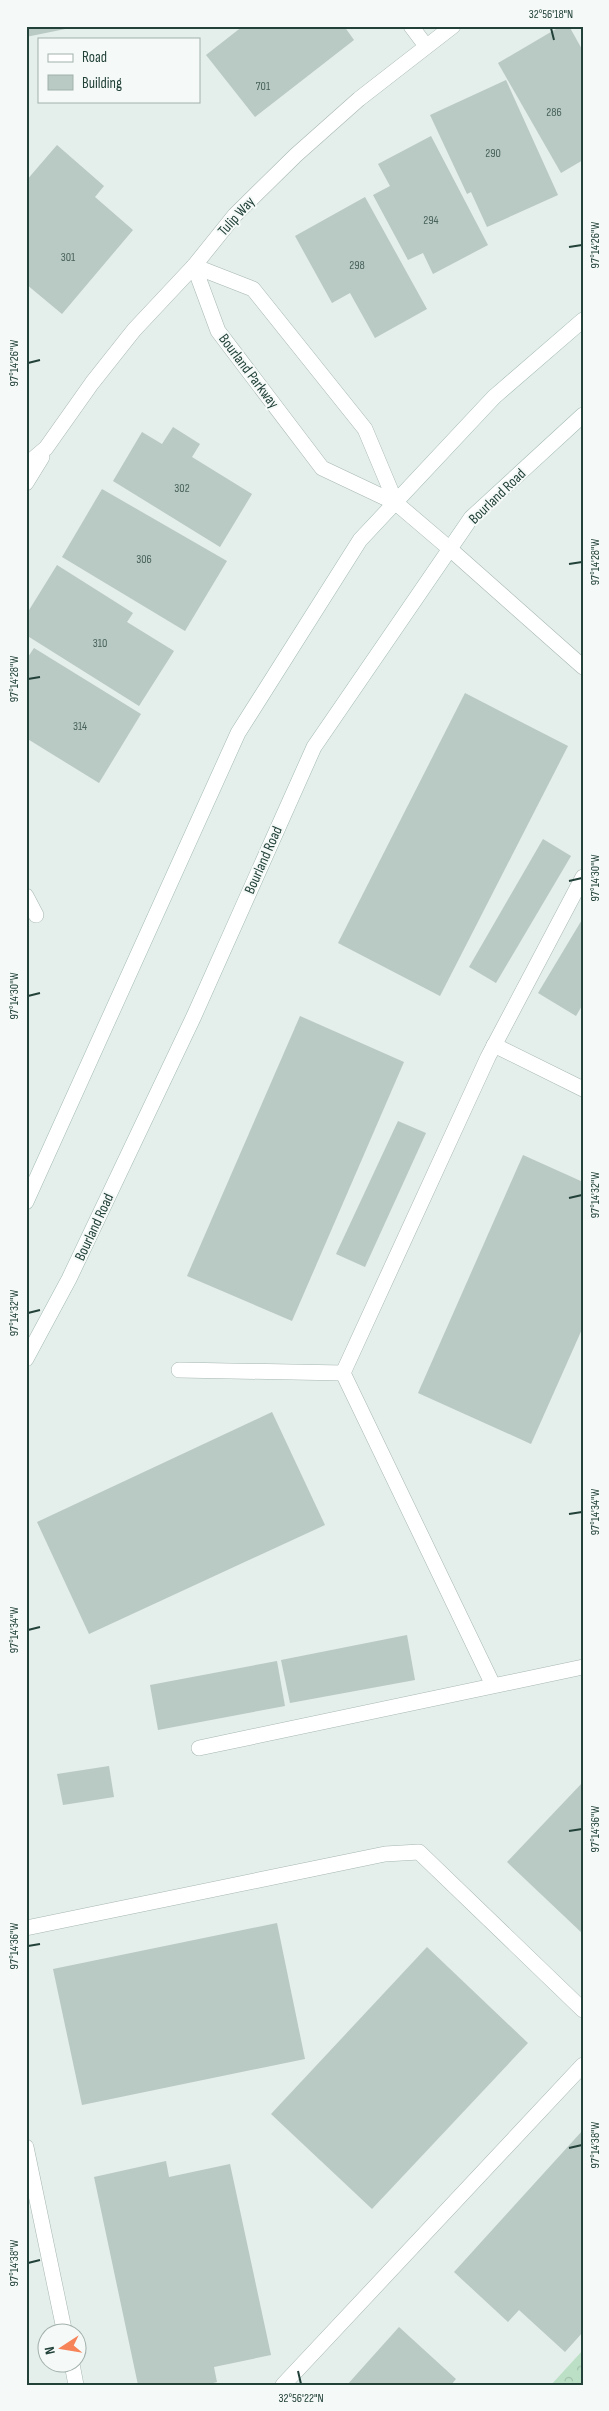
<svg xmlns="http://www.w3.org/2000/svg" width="609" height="2411" font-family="'Sofia Sans Condensed',sans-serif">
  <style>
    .park { fill: url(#park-crowns) }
    .building { fill: #b9c9c3 }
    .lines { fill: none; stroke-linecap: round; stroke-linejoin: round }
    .service-casing { stroke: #a6b7b1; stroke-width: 16 }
    .minor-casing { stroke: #a6b7b1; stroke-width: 16 }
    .secondary-casing { stroke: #a2bab2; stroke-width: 16 }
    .service { stroke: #fff; stroke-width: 15 }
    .minor { stroke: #fff; stroke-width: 15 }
    .secondary { stroke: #fff; stroke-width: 15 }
    .ticks { fill: none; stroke: #224139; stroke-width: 2 }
    .labels { text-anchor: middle; stroke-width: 4; stroke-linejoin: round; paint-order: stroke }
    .number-label { font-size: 12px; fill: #48635c }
    .street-label { font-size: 15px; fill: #224139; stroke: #f5faf8 }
    .neatline { fill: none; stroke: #224139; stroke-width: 2 }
    .ticks-label { font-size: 12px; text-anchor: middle; fill: #224139 }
  </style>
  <defs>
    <pattern id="park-crowns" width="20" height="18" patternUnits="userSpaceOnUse" patternTransform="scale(1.25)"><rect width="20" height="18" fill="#bce0c6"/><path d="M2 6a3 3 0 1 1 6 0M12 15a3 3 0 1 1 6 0" fill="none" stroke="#a1c1ab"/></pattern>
  </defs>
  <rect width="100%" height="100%" fill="#e4eeea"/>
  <polygon class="park" points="583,2350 583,2385 551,2385"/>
  <g class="building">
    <polygon points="26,26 75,26 75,27 26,37"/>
    <polygon points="243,26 344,26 354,40 255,117 206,55"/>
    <polygon points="561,26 569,26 583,51 583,160 561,173 498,63"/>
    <polygon points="506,80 558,195 487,227 471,192 467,194 430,115"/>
    <polygon points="431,136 488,245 433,274 423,253 408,260 373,195 390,186 378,164"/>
    <polygon points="57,145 104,186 95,197 133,230 62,314 26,284 26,181"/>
    <polygon points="365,197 427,309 375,338 350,293 332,303 295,236"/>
    <polygon points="173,427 200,444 192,457 252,494 220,547 113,481 142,432 162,444"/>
    <polygon points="102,489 227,561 185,631 62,557"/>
    <polygon points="57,565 133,613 127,622 174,651 139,706 26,635 26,615"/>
    <polygon points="34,648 141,714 99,783 26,738 26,660"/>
    <polygon points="465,693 568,746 440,996 338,943"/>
    <polygon points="543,839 571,856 496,983 469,967"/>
    <polygon points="583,918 583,1004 576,1016 538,993"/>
    <polygon points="300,1016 404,1062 292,1321 187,1276"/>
    <polygon points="398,1121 426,1133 365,1267 336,1254"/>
    <polygon points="523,1155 583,1182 583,1327 531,1444 418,1393"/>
    <polygon points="272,1412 325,1525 89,1634 37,1522"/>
    <polygon points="407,1635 415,1680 290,1703 281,1660"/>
    <polygon points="277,1661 285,1706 158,1730 150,1685"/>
    <polygon points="109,1766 114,1797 63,1805 57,1774"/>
    <polygon points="583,1782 583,1934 507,1862"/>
    <polygon points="277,1923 305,2059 82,2105 53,1969"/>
    <polygon points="427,1947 528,2043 372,2209 271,2114"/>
    <polygon points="583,2130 583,2332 565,2352 519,2310 508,2322 454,2272"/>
    <polygon points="166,2161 169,2177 230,2164 271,2355 214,2367 217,2382 206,2385 138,2385 94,2177"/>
    <polygon points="399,2327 456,2379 451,2385 347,2385"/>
  </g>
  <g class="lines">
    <g class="service-casing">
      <g id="service">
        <polyline points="450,549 583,667"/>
        <polyline points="494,1045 583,1089"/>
        <polyline points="179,1370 343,1373"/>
        <polyline points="493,1685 343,1373 488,1057 583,877"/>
        <polyline points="199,1748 583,1667"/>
        <polyline points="26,1928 385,1854 419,1852 583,2010"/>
        <polyline points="26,2147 65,2334"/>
        <polyline points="72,2364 76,2385"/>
        <polyline points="283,2385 583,2065"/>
      </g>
    </g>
    <g class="minor-casing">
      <g id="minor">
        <polyline points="411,26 426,46"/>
        <polyline points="194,266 218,331 322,468 396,503 450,549"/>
        <polyline points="194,266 253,289 365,429 396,503"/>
        <polyline points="26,465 46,448 92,383 134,330 194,266 235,215 296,155 359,99 453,26"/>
        <polyline points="26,483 42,457"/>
        <polyline points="26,896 36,915"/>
      </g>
    </g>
    <g class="secondary-casing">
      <g id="secondary">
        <polyline points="26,1202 238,733 360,540 494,397 583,320"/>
        <polyline points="26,1359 69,1279 194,1016 314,747 471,518 583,415"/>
      </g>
    </g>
    <use href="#service" class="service"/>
    <use href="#minor" class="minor"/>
    <use href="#secondary" class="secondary"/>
  </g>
  <path class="ticks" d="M551,28l3,12M569,247l13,-2M28,363l12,-3M569,564l13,-2M28,679l12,-2M569,881l13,-3M28,996l12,-3M569,1198l13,-3M28,1313l12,-3M569,1514l13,-2M28,1630l12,-3M569,1831l13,-2M28,1946l12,-2M569,2148l13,-3M28,2263l12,-3M298,2371l3,13"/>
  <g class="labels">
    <g class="number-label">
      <text x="263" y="90">701</text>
      <text x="554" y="116">286</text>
      <text x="493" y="157">290</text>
      <text x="431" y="224">294</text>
      <text x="68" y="261">301</text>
      <text x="357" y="269">298</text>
      <text x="182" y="492">302</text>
      <text x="144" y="563">306</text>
      <text x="100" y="647">310</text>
      <text x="80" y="730">314</text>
    </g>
    <g class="street-label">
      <text transform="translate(236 216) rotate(-48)" y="5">Tulip Way</text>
      <text transform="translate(249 371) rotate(53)" y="5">Bourland Parkway</text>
      <text transform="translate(497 496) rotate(-44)" y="5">Bourland Road</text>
      <text transform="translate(263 860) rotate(-66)" y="5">Bourland Road</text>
      <text transform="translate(94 1227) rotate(-65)" y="5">Bourland Road</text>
    </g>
  </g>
  <rect width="609" height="2411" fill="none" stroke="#f5faf8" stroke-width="55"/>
  <rect x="38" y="38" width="162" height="65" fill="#f5faf8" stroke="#a1b0ac"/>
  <rect x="48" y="54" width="25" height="8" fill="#ffffff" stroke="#a1b0ac"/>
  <text x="82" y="62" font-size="15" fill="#224139">Road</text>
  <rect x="48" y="75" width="25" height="15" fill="#b9c9c3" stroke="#a1b0ac"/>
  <text x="82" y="88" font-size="15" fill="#224139">Building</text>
  <g transform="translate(62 2348) rotate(258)"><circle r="24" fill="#f5faf8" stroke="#a1b0ac"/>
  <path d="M0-4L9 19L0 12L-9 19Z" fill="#f78359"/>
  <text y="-8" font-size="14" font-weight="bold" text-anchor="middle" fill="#224139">N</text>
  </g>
  <rect x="28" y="28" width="554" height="2356" class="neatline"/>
  <g class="ticks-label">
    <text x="551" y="18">32°56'18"N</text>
    <text transform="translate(595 245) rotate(-90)" y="4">97°14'26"W</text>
    <text transform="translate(14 363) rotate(-90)" y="4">97°14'26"W</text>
    <text transform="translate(595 562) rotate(-90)" y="4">97°14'28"W</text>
    <text transform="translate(14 679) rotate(-90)" y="4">97°14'28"W</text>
    <text transform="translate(595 878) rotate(-90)" y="4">97°14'30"W</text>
    <text transform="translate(14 996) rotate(-90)" y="4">97°14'30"W</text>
    <text transform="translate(595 1195) rotate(-90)" y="4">97°14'32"W</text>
    <text transform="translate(14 1313) rotate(-90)" y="4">97°14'32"W</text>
    <text transform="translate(595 1512) rotate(-90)" y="4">97°14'34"W</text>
    <text transform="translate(14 1630) rotate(-90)" y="4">97°14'34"W</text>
    <text transform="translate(595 1829) rotate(-90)" y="4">97°14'36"W</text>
    <text transform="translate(14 1946) rotate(-90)" y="4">97°14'36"W</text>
    <text transform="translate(595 2145) rotate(-90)" y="4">97°14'38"W</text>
    <text transform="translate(14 2263) rotate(-90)" y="4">97°14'38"W</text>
    <text x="301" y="2402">32°56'22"N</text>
  </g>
</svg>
